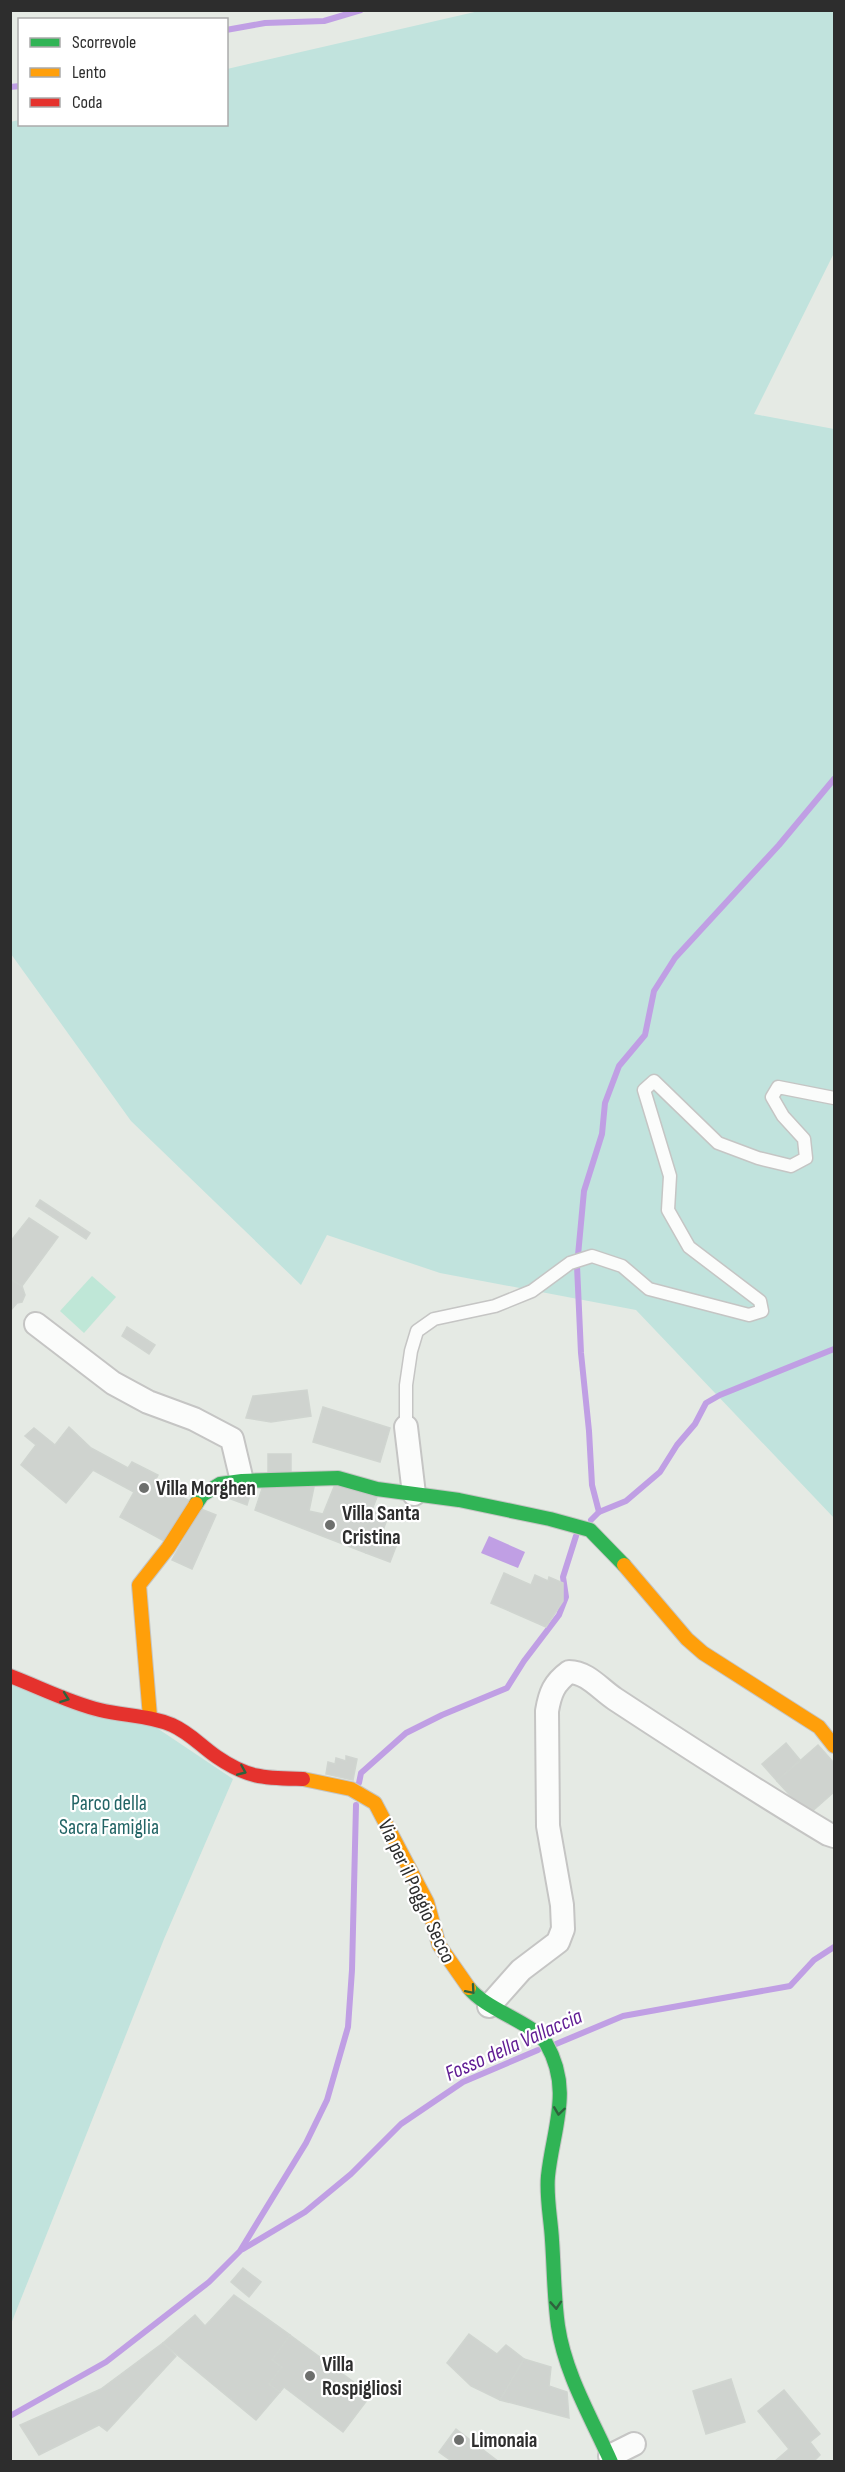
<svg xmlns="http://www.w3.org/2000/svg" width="845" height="2472" font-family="'Sofia Sans Condensed',sans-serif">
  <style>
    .green { fill: #c1e3dd }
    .pitch { fill: #bfe7d7 }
    .water { fill: #c09fe4 }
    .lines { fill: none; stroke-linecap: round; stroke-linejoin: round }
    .stream { stroke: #c09fe4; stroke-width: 6 }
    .building { fill: #cfd3cf; stroke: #d0d5d0; stroke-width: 1.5 }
    .lane-casing { stroke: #c5c5c4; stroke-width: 15 }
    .street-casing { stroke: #c5c5c4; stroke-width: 26 }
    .fast-casing { stroke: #c5c5c4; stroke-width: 16 }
    .slow-casing { stroke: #c5c5c4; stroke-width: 16 }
    .jam-casing { stroke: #c5c5c4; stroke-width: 16 }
    .lane { stroke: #fbfcfb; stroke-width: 12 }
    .street { stroke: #fbfcfb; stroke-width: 22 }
    .fast { stroke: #30b455; stroke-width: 14 }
    .slow { stroke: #ff9f0a; stroke-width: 14 }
    .jam { stroke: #e5322d; stroke-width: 14 }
    .oneway { stroke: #2e633d }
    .poi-dot { fill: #6d6f6d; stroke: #fff; stroke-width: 2 }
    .labels { text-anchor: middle; stroke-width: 4.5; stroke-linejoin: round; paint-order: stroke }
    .poi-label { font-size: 21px; font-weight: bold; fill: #2d2d2d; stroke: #fff; text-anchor: start }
    .park-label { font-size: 21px; fill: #226465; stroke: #fff }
    .street-label { font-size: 21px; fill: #2d2d2d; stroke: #fff }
    .water-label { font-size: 22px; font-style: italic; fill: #5f1b93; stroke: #fff }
  </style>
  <rect width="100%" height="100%" fill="#e5eae4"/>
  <g class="green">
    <polygon points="479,11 834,11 834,253 754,414 834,429 834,1518 636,1310 440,1273 327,1235 301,1285 131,1121 11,954 10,122 19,120 20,124 226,124 227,69"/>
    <polygon points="11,1682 145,1720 233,1779 164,1939 11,2324"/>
  </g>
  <polygon class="pitch" points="92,1276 116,1297 84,1333 60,1311"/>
  <polygon class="water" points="489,1536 525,1552 518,1568 481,1553"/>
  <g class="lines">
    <g class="stream">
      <polyline points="226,30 265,23 324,21 361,10"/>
      <polyline points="10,87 20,86"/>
      <polyline points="599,1512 592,1485 589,1431 581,1353 577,1266 584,1191 602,1134 605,1103 619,1066 645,1035 654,991 675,958 779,845 834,779"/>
      <polyline points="591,1520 599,1512 626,1501 660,1472 677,1445 695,1424 706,1403 720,1395 834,1349"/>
      <polyline points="359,1783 361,1773 406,1733 442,1715 507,1688 524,1661 559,1615 566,1597 563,1577 576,1536"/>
      <polyline points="556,2044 623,2016 790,1986 814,1960 834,1947"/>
      <polyline points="243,2249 305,2212 351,2174 401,2124 463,2082 538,2050"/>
      <polyline points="10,2416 106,2362 209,2282 240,2251 306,2143 327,2100 348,2027 352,1970 356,1805"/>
    </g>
  </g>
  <g class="building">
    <polygon points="40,1200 90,1233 86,1239 36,1206"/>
    <polygon points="29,1218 58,1237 22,1286 10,1279 10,1242"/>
    <polygon points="10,1279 22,1286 25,1295 22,1302 17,1303 11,1310"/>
    <polygon points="127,1327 155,1345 149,1354 122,1336"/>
    <polygon points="307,1390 311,1416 271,1422 246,1418 253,1396"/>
    <polygon points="323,1407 390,1428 380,1462 313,1442"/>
    <polygon points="69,1427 91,1448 128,1468 132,1462 158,1475 154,1483 190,1501 166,1542 120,1517 134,1492 93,1470 66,1503 21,1465 36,1445 25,1436 34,1428 55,1445"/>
    <rect x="268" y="1454" width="23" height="21"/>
    <polygon points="315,1482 309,1511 323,1514 336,1482 377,1497 362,1536 370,1540 366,1553 255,1510 263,1486"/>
    <polygon points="252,1488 247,1505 223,1496"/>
    <polygon points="201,1509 216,1515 192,1569 172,1560"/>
    <polygon points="372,1511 388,1517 380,1538 397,1544 390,1562 366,1553 370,1540 362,1536"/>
    <polygon points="504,1573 531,1585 535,1575 548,1581 549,1577 563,1583 563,1601 546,1627 491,1603"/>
    <polygon points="786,1743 800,1760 777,1781 762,1764"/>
    <polygon points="818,1745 834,1763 834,1792 808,1815 777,1781"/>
    <polygon points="346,1756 357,1759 353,1780 326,1774 328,1762 335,1764 336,1758 346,1761"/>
    <polygon points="243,2268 261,2282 249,2297 231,2282"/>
    <polygon points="234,2295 290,2335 272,2360 282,2367 269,2384 280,2392 256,2420 163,2343 195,2315 205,2326"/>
    <polygon points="469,2334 497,2354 506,2345 524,2359 500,2400 471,2386 447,2363"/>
    <polygon points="290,2335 371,2395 343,2432 284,2387 280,2392 269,2384 282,2367 272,2360"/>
    <polygon points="163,2343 176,2356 107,2431 99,2425 39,2455 20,2425 101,2389"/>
    <polygon points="524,2359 551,2367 549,2386 567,2392 569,2418 500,2400"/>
    <polygon points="731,2379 745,2422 706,2434 693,2391"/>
    <polygon points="784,2390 820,2434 810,2442 820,2455 813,2462 774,2462 789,2449 758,2411"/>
    <polygon points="456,2429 499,2462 453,2462 439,2452"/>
  </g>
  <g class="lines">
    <g class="lane-casing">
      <polyline id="lane" points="406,1427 406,1385 411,1351 417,1331 434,1319 495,1306 532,1291 570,1263 592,1256 622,1266 649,1289 749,1315 762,1311 760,1301 689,1247 668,1210 670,1176 644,1090 654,1081 718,1143 758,1158 791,1166 806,1158 804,1139 783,1116 772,1097 778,1087 834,1098"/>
    </g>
    <g class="street-casing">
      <g id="street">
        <polyline points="36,1324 113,1383 148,1402 194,1419 232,1439 242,1481"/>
        <polyline points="406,1427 414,1494"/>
        <path d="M489,2006l32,-36 37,-28 5,-13 -1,-24 -14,-79 -1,-115c3,-18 7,-28 22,-39 18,0 31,17 46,27 70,46 141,92 213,135l6,2"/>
        <polyline points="610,2456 634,2444"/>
      </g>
    </g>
    <g class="fast-casing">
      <g id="fast">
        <polyline points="196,1504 202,1495 220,1484 242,1481 338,1478 377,1489 459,1500 550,1519 590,1530 624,1565"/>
        <path d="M469,1988c17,22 65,35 77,55 27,47 7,85 2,133 -2,21 3,44 4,64 2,28 2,58 6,86 7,48 34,93 53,136"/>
      </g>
    </g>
    <g class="slow-casing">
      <g id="slow">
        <polyline points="624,1565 687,1639 703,1653 819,1727 834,1746"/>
        <polyline points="150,1717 139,1585 168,1548 196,1504"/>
        <polyline points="303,1779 351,1789 375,1803 427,1902 439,1945 469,1988"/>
      </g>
    </g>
    <g class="jam-casing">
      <path id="jam" d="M10,1676c29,11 60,27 90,34 25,6 48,5 72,15 18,8 29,21 45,32 32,22 49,21 86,22"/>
    </g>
    <use href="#lane" class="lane"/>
    <use href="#street" class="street"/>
    <use href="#fast" class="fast"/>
    <use href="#slow" class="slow"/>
    <use href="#jam" class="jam"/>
  </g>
  <defs><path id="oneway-chevron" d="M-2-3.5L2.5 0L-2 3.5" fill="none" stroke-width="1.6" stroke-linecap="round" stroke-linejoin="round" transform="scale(1.5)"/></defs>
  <g class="oneway">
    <use href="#oneway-chevron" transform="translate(65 1698) rotate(20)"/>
    <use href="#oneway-chevron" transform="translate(242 1771) rotate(23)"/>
    <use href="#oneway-chevron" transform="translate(471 1990) rotate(49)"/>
    <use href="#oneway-chevron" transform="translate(559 2111) rotate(98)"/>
    <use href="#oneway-chevron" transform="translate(556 2305) rotate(86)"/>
  </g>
  <g class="poi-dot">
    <circle cx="144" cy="1488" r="6"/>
    <circle cx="330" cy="1525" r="6"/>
    <circle cx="310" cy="2376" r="6"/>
    <circle cx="459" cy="2440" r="6"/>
  </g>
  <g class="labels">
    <g class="poi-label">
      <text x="156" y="1495">Villa Morghen</text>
      <text x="342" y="1520">Villa Santa<tspan x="342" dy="24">Cristina</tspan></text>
      <text x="322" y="2371">Villa<tspan x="322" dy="24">Rospigliosi</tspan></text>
      <text x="471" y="2447">Limonaia</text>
    </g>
    <g class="park-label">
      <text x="109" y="1810">Parco della<tspan x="109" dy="24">Sacra Famiglia</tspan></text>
    </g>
    <g class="street-label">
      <text transform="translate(417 1891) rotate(65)" y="7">Via per il Poggio Secco</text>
    </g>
    <g class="water-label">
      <text transform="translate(513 2044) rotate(-24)" y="8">Fosso della Vallaccia</text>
    </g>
  </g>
  <rect width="845" height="2472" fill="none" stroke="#2d2d2d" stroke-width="24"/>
  <rect x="18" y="18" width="210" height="108" fill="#ffffff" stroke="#ababab" stroke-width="1.5"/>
  <rect x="30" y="38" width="30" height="9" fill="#30b455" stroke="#ababab" stroke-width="1.5"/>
  <text x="72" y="48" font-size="18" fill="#2d2d2d">Scorrevole</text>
  <rect x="30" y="68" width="30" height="9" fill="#ff9f0a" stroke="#ababab" stroke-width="1.5"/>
  <text x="72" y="78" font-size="18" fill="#2d2d2d">Lento</text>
  <rect x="30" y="98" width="30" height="9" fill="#e5322d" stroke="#ababab" stroke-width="1.5"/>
  <text x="72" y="108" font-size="18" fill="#2d2d2d">Coda</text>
</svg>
